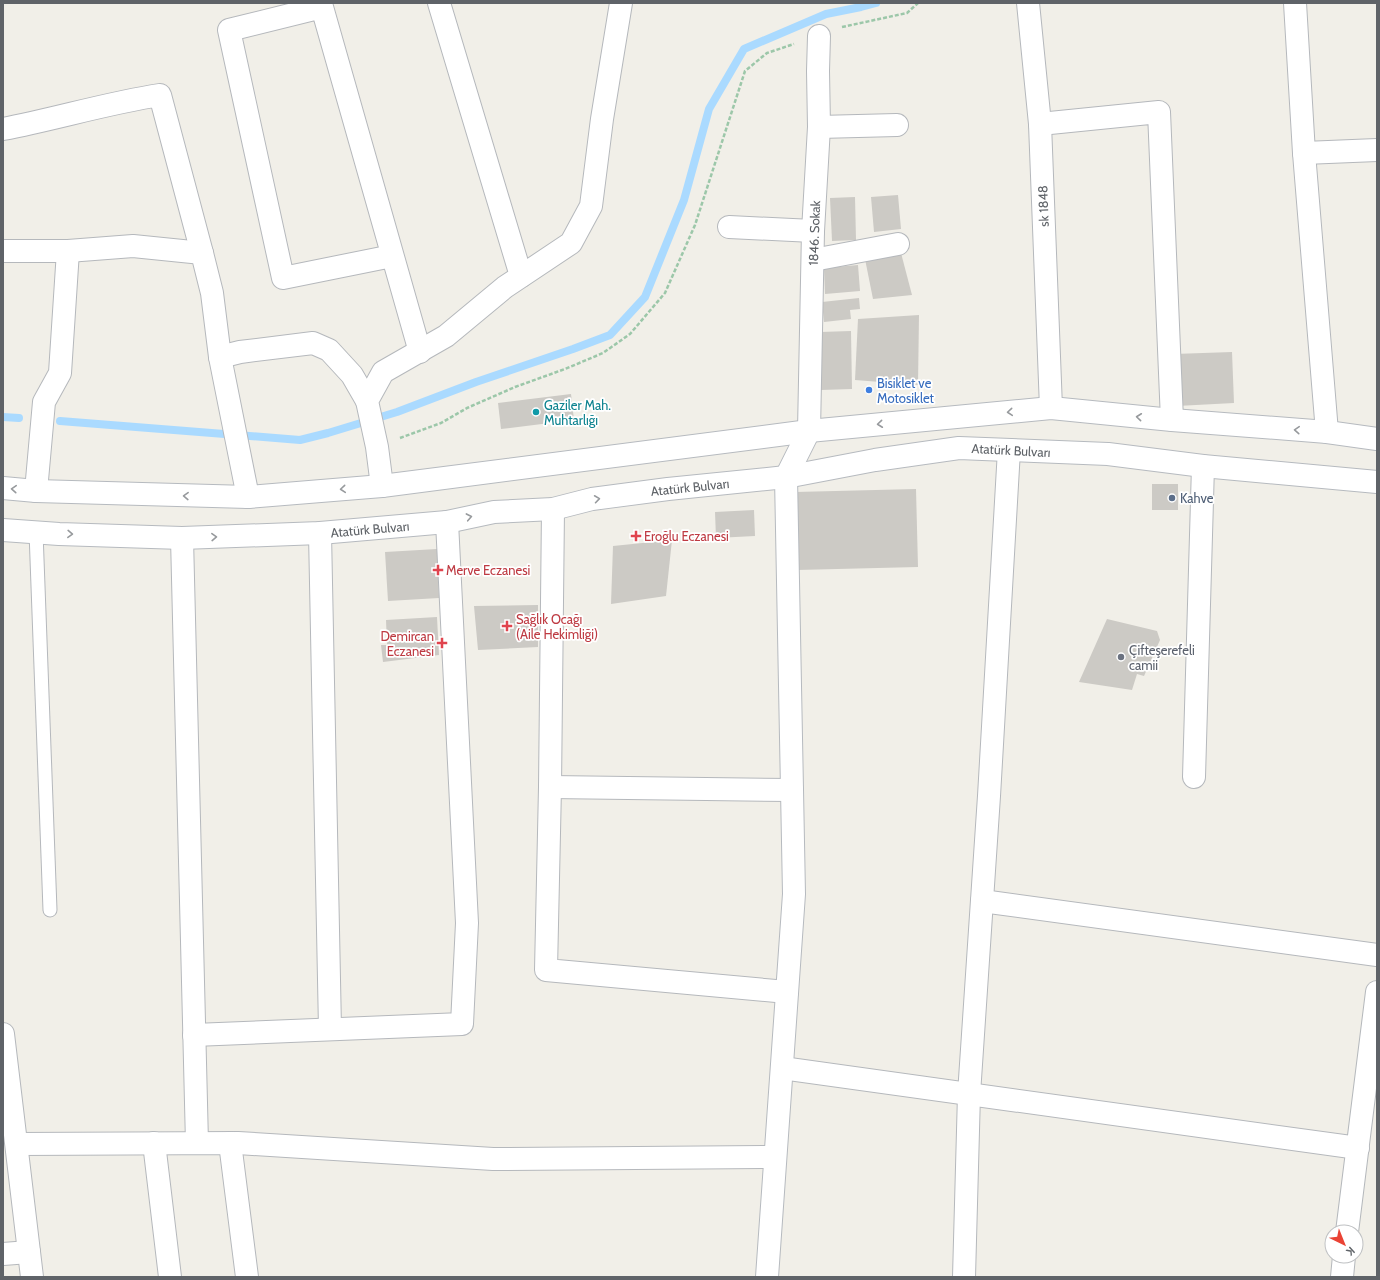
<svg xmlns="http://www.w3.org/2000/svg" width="1380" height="1280" font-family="Cabin,sans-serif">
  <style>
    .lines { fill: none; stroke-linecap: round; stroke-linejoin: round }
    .stream { stroke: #aadaff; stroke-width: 8 }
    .building { fill: #cccac5 }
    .lane-casing { stroke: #b5b8bc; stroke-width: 15 }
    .street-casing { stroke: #b5b8bc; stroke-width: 24 }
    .secondary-casing { stroke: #b6babf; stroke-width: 24 }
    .path { stroke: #9cc7a9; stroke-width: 2.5; stroke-dasharray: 4 2; stroke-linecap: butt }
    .lane { stroke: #fff; stroke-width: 13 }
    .street { stroke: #fff; stroke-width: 22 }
    .secondary { stroke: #fff; stroke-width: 22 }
    .oneway { stroke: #979a9d }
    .shop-dot { fill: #3f7fe0; stroke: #fff; stroke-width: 1.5 }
    .culture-dot { fill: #0f9aa8; stroke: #fff; stroke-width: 1.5 }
    .service-dot { fill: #5c6f8a; stroke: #fff; stroke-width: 1.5 }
    .health-dot { fill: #e0444e; stroke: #fff; stroke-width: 1.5 }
    .worship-dot { fill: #6b7280; stroke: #fff; stroke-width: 1.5 }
    .labels { text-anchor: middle; stroke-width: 3.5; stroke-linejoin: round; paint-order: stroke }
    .street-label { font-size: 13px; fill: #5f6368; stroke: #fff }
    .shop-label { font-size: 13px; fill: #366cbe; stroke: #fff; text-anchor: start }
    .culture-label { font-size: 13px; fill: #0d838f; stroke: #fff; text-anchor: start }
    .service-label { font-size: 13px; fill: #4e5e75; stroke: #fff; text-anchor: start }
    .health-label { font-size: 13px; fill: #be3a42; stroke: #fff; text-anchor: start }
    .worship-label { font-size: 13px; fill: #5b616d; stroke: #fff; text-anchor: start }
  </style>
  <rect width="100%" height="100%" fill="#f1efe8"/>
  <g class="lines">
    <g class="stream">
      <polyline points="3,417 19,418"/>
      <polyline points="60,421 300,440 328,433 397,412 476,382 573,349 610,335 645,297 684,200 709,109 744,49 826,14 861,7 876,3"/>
    </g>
  </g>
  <g class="building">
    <polygon points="898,195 901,229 874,232 871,197"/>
    <polygon points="855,197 856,240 832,241 830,198"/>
    <polygon points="901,253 912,295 873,299 865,259"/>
    <polygon points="858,265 860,291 825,294 824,268"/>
    <polygon points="859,298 860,309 850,310 851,319 824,322 822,302"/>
    <polygon points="919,315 918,385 855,380 858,319"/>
    <polygon points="851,331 852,389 821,390 820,332"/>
    <polygon points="1232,352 1234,403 1177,406 1174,354"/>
    <polygon points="571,394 574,420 501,429 498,403"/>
    <rect x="1152" y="484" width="26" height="26"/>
    <polygon points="916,489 918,567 797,570 795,492"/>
    <polygon points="754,510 755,536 716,538 715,512"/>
    <polygon points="672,540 666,596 611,604 613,546"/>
    <polygon points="437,549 439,598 388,601 385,552"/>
    <polygon points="538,605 538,647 478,650 474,606"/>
    <polygon points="437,617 439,655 383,662 381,645 387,645 386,620"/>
    <polygon points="1107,619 1157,631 1160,640 1144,676 1137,674 1132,690 1079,682"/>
  </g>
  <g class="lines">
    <g class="lane-casing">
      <polyline id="lane" points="36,532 50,910"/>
    </g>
    <g class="street-casing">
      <g id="street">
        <polyline points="439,3 521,276"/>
        <polyline points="1028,3 1040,124 1051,408"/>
        <polyline points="1295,3 1304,153 1327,432"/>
        <polyline points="1040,124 1159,112 1172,420"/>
        <polyline points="819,127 897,125"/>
        <path d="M3,129c53,-10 104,-26 157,-34l42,158"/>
        <polyline points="1304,153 1377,150"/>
        <polyline points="729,227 813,231"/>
        <polyline points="3,251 68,251 133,246 202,253 212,293 220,357 248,497"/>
        <polyline points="392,256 283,278 229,30 322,7 420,352"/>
        <polyline points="813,260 898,244"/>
        <polyline points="220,357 240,352 313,343 329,350 352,375 367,401"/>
        <polyline points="809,431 813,231 819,127 818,71 819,36"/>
        <polyline points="382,486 377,447 367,401 383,372 446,336 505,287 571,243 591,206 602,119 621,3"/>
        <polyline points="36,491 44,402 60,373 68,251"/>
        <polyline points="553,509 550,787 546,970 787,992"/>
        <polyline points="320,533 330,1029"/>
        <polyline points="182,538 197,1143"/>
        <polyline points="1194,777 1203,466"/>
        <polyline points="550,787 792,790"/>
        <polyline points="982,901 1377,955"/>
        <polyline points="3,1034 32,1277"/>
        <polyline points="194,1035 462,1024 467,923 447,522"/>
        <polyline points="782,1068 1358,1148"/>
        <polyline points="154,1143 170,1277"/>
        <polyline points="230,1143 247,1277"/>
        <polyline points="17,1144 238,1143 493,1159 775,1157"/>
        <polyline points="1347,1232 1377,992"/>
        <polyline points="3,1254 29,1252"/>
        <polyline points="964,1277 969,1094 989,796 1009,450"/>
        <polyline points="1342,1277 1344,1256"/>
      </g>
    </g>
    <g class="secondary-casing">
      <g id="secondary">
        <polyline points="3,488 36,491 248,497 382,486 809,431 1051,408 1172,420 1327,432 1377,439"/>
        <polyline points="3,530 59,534 182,538 320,533 447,522 494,512 553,509 592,499 668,489 786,477 875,460 959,448 1108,454 1203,466 1377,482"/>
        <polyline points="767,1277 794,894 786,477 809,431"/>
      </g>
    </g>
    <g class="path">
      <polyline points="842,27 907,13 918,3"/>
      <polyline points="400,438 441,423 467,408 515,387 565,369 603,353 630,334 665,293 695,225 745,71 767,53 794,44"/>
    </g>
    <use href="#lane" class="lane"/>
    <use href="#street" class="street"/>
    <use href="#secondary" class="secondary"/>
  </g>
  <defs><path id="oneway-chevron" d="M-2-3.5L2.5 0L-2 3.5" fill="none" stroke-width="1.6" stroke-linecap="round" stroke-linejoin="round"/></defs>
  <g class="oneway">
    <use href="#oneway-chevron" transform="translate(1010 412) rotate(175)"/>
    <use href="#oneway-chevron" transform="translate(1139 417) rotate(-174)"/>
    <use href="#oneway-chevron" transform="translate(880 424) rotate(174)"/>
    <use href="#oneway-chevron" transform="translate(1297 430) rotate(-176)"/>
    <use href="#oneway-chevron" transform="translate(14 489) rotate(-176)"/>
    <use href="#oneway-chevron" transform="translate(343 489) rotate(175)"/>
    <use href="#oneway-chevron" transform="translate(186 496) rotate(-178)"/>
    <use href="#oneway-chevron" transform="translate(597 499) rotate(-8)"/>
    <use href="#oneway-chevron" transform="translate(469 517) rotate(-11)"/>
    <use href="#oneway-chevron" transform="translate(70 534) rotate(2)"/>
    <use href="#oneway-chevron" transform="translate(214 537) rotate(-2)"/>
  </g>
  <circle class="shop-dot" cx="869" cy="390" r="4"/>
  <circle class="culture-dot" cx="536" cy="412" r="4"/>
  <circle class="service-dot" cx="1172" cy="498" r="4"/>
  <g class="health-dot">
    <path d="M634 530h4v4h4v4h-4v4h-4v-4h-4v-4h4z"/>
    <path d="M436 564h4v4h4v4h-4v4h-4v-4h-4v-4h4z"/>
    <path d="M505 620h4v4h4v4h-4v4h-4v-4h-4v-4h4z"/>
    <path d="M440 637h4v4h4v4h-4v4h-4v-4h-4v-4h4z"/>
  </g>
  <circle class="worship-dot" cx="1121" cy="657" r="4"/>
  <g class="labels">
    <g class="street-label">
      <text transform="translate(1043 206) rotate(-92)" y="5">sk 1848</text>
      <text transform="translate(814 233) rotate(-88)" y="5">1846. Sokak</text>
      <text transform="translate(1011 450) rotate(3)" y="5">Atatürk Bulvarı</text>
      <text transform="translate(690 487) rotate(-6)" y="5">Atatürk Bulvarı</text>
      <text transform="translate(370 529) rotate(-5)" y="5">Atatürk Bulvarı</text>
    </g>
    <g class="shop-label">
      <text x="877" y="388">Bisiklet ve<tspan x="877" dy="15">Motosiklet</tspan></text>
    </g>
    <g class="culture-label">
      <text x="544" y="410">Gaziler Mah.<tspan x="544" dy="15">Muhtarlığı</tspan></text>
    </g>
    <g class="service-label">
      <text x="1180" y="503">Kahve</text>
    </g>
    <g class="health-label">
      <text x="644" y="541">Eroğlu Eczanesi</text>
      <text x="446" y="575">Merve Eczanesi</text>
      <text x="516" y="624">Sağlık Ocağı<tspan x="516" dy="15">(Aile Hekimliği)</tspan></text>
      <text x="434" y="641" text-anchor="end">Demircan<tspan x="434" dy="15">Eczanesi</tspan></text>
    </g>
    <g class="worship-label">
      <text x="1129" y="655">Çifteşerefeli<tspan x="1129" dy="15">camii</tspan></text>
    </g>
  </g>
  <rect width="1380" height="1280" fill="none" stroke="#5f6368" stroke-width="8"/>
  <g transform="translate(1344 1244) rotate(137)"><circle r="19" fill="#ffffff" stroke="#bfc1c3"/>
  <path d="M0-3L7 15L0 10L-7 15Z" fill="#ea4335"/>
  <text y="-6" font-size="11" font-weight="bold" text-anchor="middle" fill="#5f6368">K</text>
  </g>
</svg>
